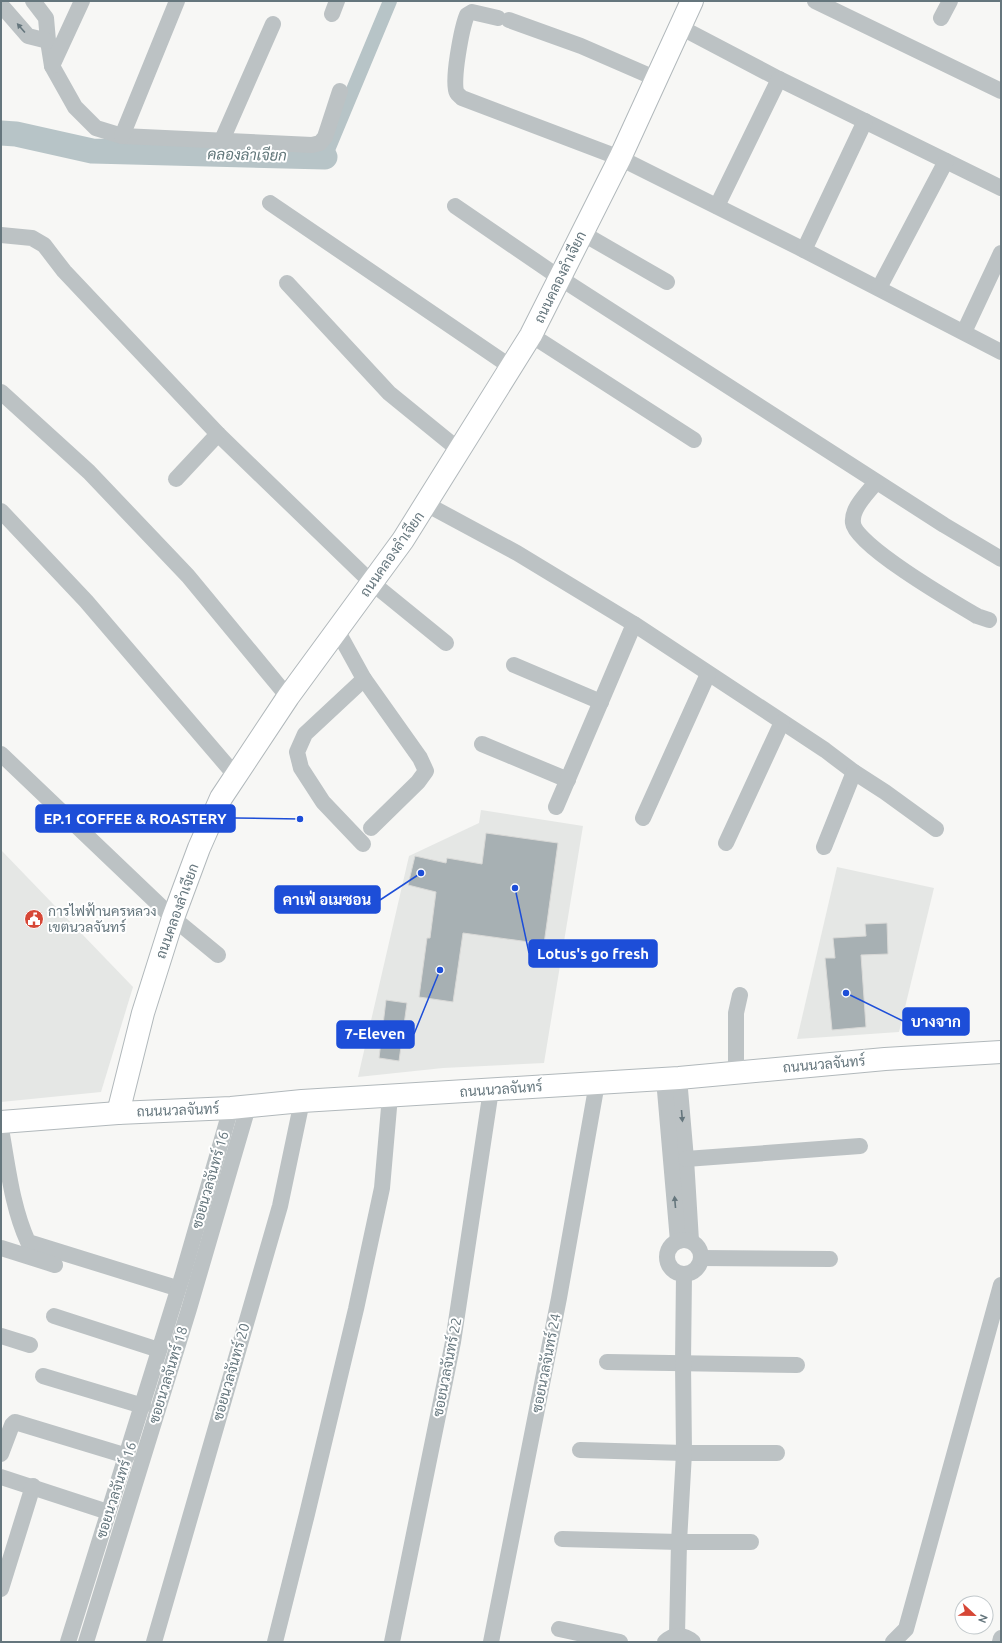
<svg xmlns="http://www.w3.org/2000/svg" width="1002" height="1643" font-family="Ubuntu,Sarabun,sans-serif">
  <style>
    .built { fill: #e5e7e5 }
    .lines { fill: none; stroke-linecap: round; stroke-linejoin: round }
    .canal { stroke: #b7c4c7; stroke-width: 14 }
    .river { stroke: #b7c4c7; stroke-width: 25 }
    .building { fill: #a7b0b3; stroke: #d9d9d7 }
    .secondary-casing { stroke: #b1b8bb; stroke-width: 24 }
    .street { stroke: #bcc2c4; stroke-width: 16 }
    .secondary { stroke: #fff; stroke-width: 22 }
    .oneway { fill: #65767d }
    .labels { text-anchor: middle; stroke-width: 4; stroke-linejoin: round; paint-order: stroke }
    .street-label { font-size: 14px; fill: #65767d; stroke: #fff }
    .poi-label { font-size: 14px; fill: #65767d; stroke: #fff; text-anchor: start }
    .water-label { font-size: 15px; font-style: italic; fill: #5f7578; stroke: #fff }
    .leader { fill: none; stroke: #1d4ed8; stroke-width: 1.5 }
    .callout-dot { fill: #1d4ed8; stroke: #fff; stroke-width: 1.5 }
    .callout { fill: #1d4ed8; stroke: #1d4ed8; stroke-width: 1.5 }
    .callout-label { font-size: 15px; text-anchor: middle; font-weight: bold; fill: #fff }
  </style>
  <rect width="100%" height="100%" fill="#f7f7f5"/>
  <g class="built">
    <polygon points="481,810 583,826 544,1063 443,1068 358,1077 409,856 479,823"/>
    <polygon points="1,850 133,987 101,1092 1,1102"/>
    <polygon points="837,867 934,888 899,1032 797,1039"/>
  </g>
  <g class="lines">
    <polyline class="canal" points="325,157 390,1"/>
    <polyline class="river" points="1,133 16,134 92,151 325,157"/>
  </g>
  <g class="building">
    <polygon points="486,833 558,843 544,944 463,933 453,1002 419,997 427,938 430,938 436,892 408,885 415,856 446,863 447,858 482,864"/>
    <polygon points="887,923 888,954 861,955 866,1027 832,1030 825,958 835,958 833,938 866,936 865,924"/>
    <polygon points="386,1000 407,1003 399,1061 379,1058"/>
  </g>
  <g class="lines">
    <g class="secondary-casing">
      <g id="secondary">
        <polyline points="118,1113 143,1013 173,918 199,848 221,798 288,697 403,540 531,335 620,158 692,1"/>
        <polyline points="1,1122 118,1113 231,1108 302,1101 597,1083 679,1078 885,1059 1001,1052"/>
      </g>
    </g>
    <g class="street">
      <polyline points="33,1 46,18 48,41 52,66 75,107 96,128 122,136 312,145 320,143 325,137 340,91"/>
      <polyline points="815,1 1001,91"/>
      <polyline points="1,5 28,36 48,41"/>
      <polyline points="332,14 337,1"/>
      <path d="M498,18l-26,-6 -5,3c-5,12 -16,68 -10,78 1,2 3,3 5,5l158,60 184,92 197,102"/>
      <polyline points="941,18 950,1"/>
      <polyline points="509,20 581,46 657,79"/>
      <polyline points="680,27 779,79 1001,188"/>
      <polyline points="52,66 82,1"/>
      <polyline points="122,136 177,1"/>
      <polyline points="222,140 273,24"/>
      <polyline points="270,203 511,367"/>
      <polyline points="455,206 560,278 944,525 1001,559"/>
      <polyline points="717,206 779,79"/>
      <polyline points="582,233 667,282"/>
      <polyline points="1,235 32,238 44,245 64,271 218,434 371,582 446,643"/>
      <polyline points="804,250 865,121"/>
      <polyline points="287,283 389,393 459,450"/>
      <polyline points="879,288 946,161"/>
      <polyline points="964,332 1001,253"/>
      <polyline points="531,335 694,440"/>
      <polyline points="1,392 89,472 188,576 288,697"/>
      <polyline points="176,479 218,434"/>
      <path d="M876,482c-8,11 -25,26 -23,41 2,22 102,80 124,93l12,4"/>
      <polyline points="426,504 517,553 634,624 825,750 854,772 885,792 936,829"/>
      <polyline points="1,511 86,601 235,775"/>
      <polyline points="337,630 364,679 305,734 297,752 301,768 323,802 363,844"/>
      <polyline points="514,665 601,702"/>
      <polyline points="364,679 420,758 426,771 418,782 371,828"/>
      <polyline points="482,744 568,780"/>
      <polyline points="1,754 173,918 218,955"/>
      <polyline points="556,807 634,624"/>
      <polyline points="643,818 708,674"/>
      <polyline points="726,843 782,722"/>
      <polyline points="824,847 854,772"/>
      <polyline points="736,1072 736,1013 740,995"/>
      <polyline points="679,1078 686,1159 691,1241"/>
      <polyline points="664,1079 678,1241"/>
      <path d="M1,1129c7,38 11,78 27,113l142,44"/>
      <polyline points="686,1159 860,1146"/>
      <circle cx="684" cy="1257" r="17"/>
      <polyline points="1,1248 55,1265"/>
      <polyline points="701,1258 830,1259"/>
      <polyline points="54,1316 159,1350"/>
      <polyline points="1,1336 30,1345"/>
      <polyline points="607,1362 797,1365"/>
      <polyline points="43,1376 143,1406"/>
      <polyline points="580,1450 684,1453 777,1453"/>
      <polyline points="1,1454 12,1425 15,1422 127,1456"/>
      <polyline points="1,1477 108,1512"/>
      <polyline points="562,1539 679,1542 751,1542"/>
      <polyline points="1,1589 33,1486"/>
      <polyline points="559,1629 620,1642"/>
      <polyline points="677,1635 679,1542 684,1453 683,1363 684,1274"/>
      <polyline points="68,1642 183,1274 231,1108"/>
      <polyline points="86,1642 189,1309 248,1107"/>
      <polyline points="154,1642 280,1206 302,1101"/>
      <polyline points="275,1642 307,1514 356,1309 382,1188 390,1096"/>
      <polyline points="392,1642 453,1342 491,1090"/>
      <polyline points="491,1642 559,1298 597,1083"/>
      <path d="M665,1642c8,-8 19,-8 28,0"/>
      <polyline points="893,1642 906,1629 1001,1285"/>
      <polyline points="1000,1642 1001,1638"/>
    </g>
    <use href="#secondary" class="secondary"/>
  </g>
  <defs><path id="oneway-solid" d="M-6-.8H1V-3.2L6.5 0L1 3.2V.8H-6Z"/></defs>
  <g class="oneway">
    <use href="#oneway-solid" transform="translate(21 28) rotate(-131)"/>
    <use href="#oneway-solid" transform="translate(682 1116) rotate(85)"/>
    <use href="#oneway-solid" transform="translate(675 1202) rotate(-95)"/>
  </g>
  <defs>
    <g id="civic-disc" transform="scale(1)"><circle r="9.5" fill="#d64736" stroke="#fff"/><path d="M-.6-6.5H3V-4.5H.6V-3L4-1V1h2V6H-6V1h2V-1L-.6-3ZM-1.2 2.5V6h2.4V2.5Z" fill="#fff"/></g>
  </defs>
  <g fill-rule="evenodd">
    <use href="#civic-disc" x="34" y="919"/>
  </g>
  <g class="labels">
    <g class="street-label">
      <text transform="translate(560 277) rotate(-64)" y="5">ถนนคลองลำเจียก</text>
      <text transform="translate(392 554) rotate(-55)" y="5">ถนนคลองลำเจียก</text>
      <text transform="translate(177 911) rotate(-70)" y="5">ถนนคลองลำเจียก</text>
      <text transform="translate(824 1064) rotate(-5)" y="5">ถนนนวลจันทร์</text>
      <text transform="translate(501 1089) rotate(-4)" y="5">ถนนนวลจันทร์</text>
      <text transform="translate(178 1110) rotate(-2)" y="5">ถนนนวลจันทร์</text>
      <text transform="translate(210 1180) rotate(-74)" y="5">ซอยนวลจันทร์ 16</text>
      <text transform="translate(546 1363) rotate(-79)" y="5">ซอยนวลจันทร์ 24</text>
      <text transform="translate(447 1367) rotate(-79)" y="5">ซอยนวลจันทร์ 22</text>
      <text transform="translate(231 1372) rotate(-74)" y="5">ซอยนวลจันทร์ 20</text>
      <text transform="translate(168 1375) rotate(-73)" y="5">ซอยนวลจันทร์ 18</text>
      <text transform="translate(116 1490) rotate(-72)" y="5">ซอยนวลจันทร์ 16</text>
    </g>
    <g class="poi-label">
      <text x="48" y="916">การไฟฟ้านครหลวง<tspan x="48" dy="16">เขตนวลจันทร์</tspan></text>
    </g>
    <g class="water-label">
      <text transform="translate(247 155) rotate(1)" y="5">คลองลำเจียก</text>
    </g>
  </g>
  <path class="leader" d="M300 819L235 818M421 873L380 900M515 888L529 953M846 993L903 1021M440 970L414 1034"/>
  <g class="callout-dot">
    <circle cx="300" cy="819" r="4"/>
    <circle cx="421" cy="873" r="4"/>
    <circle cx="515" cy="888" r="4"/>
    <circle cx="846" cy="993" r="4"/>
    <circle cx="440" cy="970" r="4"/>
  </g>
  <g class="callout">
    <rect x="36" y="805" width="199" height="27" rx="4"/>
    <rect x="275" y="886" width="105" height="27" rx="4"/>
    <rect x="529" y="940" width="128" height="27" rx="4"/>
    <rect x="903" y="1008" width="66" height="27" rx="4"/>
    <rect x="337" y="1021" width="77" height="27" rx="4"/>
  </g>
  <g class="callout-label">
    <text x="135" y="824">EP.1 COFFEE &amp; ROASTERY</text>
    <text x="327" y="905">คาเฟ่ อเมซอน</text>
    <text x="593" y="959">Lotus's go fresh</text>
    <text x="936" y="1027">บางจาก</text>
    <text x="375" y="1039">7-Eleven</text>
  </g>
  <rect width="1002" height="1643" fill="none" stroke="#65767d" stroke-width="4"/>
  <g transform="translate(974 1615) rotate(112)"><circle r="19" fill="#ffffff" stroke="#c1c8cb"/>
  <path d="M0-3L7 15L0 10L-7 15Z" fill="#d64736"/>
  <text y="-6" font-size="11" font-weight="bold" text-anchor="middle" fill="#65767d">N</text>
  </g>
</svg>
